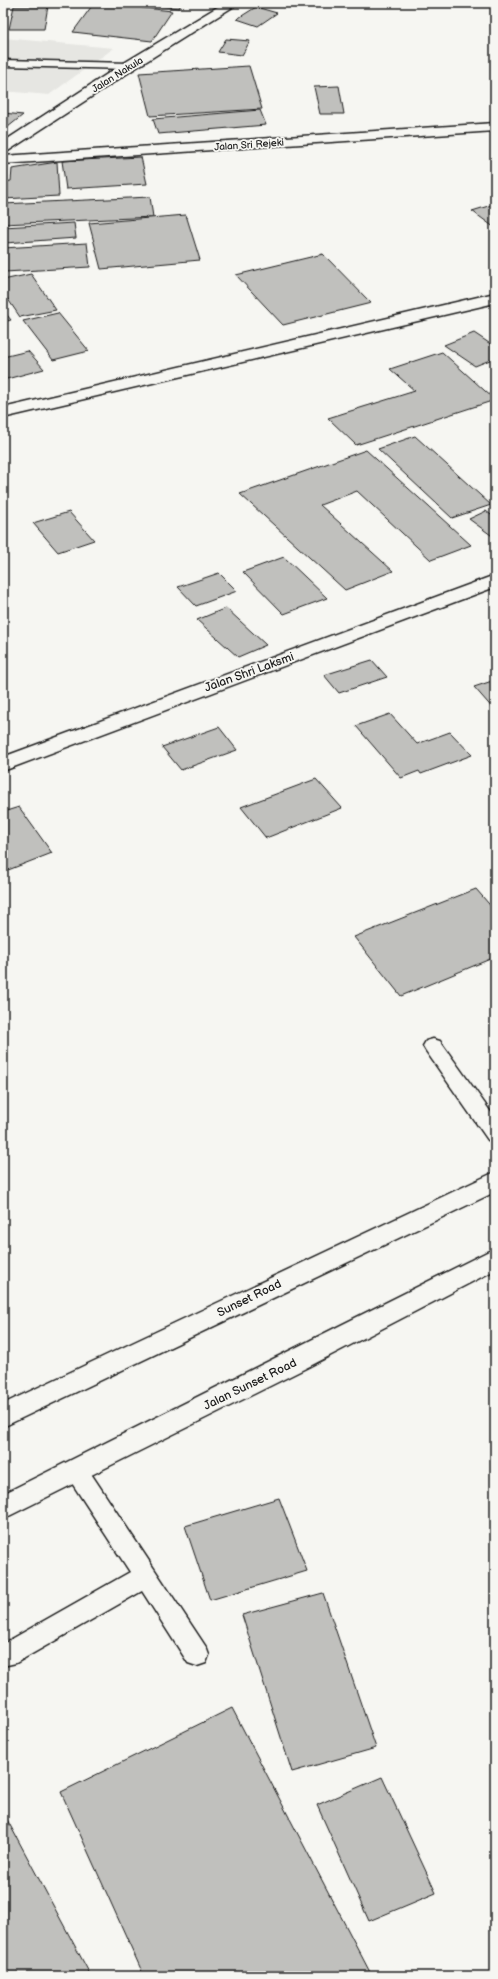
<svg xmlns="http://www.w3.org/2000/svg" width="498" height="1979" font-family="'Balsamiq Sans',sans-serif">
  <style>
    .built { fill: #e6e6e2 }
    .building { fill: #c0c0bd; stroke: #1c1c1c }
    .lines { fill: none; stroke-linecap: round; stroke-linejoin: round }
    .service-casing { stroke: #1c1c1c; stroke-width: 3 }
    .minor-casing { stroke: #1c1c1c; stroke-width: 3 }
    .secondary-casing { stroke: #1c1c1c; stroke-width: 3 }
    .trunk-casing { stroke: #1c1c1c; stroke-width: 3 }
    .service { fill: #f6f6f2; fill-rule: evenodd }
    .minor { fill: #f6f6f2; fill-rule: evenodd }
    .secondary { fill: #f6f6f2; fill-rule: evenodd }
    .trunk { fill: #f6f6f2; fill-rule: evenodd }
    .labels { text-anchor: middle; stroke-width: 3.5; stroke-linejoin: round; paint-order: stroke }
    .far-street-label { font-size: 10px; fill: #1c1c1c; stroke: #f6f6f2 }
    .street-label { font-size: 12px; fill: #1c1c1c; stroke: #f6f6f2 }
  </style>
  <rect width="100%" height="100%" fill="#f6f6f2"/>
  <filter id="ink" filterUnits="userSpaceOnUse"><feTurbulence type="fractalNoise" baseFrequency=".025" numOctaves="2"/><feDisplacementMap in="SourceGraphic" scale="8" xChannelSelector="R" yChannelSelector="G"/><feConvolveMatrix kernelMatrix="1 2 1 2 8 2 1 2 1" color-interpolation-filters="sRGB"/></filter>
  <g filter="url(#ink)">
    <polygon class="built" points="3,38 114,48 49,95 3,91"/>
    <g class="building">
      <polygon points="94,3 99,3 172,11 152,41 73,32"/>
      <polygon points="127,3 182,3 179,8"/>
      <polygon points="14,6 48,6 44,29 9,29"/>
      <polygon points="256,7 277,13 258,26 237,19"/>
      <polygon points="226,39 250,41 242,55 218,52"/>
      <polygon points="249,66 262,109 150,116 139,73"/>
      <polygon points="339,86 344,114 320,114 314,87"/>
      <polygon points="260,110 266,125 158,134 153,119"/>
      <polygon points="3,113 23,115 8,127 3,127"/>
      <polygon points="141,157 147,184 66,189 62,161"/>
      <polygon points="57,162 59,196 3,199 3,182 11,181 12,169"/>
      <polygon points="150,197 153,217 3,224 3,204"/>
      <polygon points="495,204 495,228 472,211"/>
      <polygon points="186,215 200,260 101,269 89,223"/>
      <polygon points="74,223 76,238 5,243 3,227"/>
      <polygon points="87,243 90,267 5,272 3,248"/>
      <polygon points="323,254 371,303 283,325 236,275"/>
      <polygon points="31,274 56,310 20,317 3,292 3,280"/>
      <polygon points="3,310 11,320 3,322"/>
      <polygon points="58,313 89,351 53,360 23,321"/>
      <polygon points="474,333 495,347 495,358 475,366 444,345"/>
      <polygon points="28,351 44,369 3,380 3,357"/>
      <polygon points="442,352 495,400 356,445 328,418 415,391 390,369"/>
      <polygon points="415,436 491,505 452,518 378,449"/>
      <polygon points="366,450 471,545 431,560 357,491 320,505 393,571 345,590 240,494"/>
      <polygon points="486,511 495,518 495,538 469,519"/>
      <polygon points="69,512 94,540 58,552 33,523"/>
      <polygon points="284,557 327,598 284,614 243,572"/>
      <polygon points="219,573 237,591 196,606 178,587"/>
      <polygon points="226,608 266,645 238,657 197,620"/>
      <polygon points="372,660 387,677 339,693 324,675"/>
      <polygon points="495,680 495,711 474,687"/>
      <polygon points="390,714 417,744 450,732 472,755 421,774 419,771 401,778 356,726"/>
      <polygon points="219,727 237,750 181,770 162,747"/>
      <polygon points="316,779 342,808 266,838 241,807"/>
      <polygon points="19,807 52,853 3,872 3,812"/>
      <polygon points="476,889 495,911 495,957 401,996 354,937"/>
      <polygon points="279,1498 307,1571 210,1600 185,1526"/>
      <polygon points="323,1593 376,1748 292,1772 242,1615"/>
      <polygon points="232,1708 372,1976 144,1976 61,1792"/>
      <polygon points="382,1777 436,1893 369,1921 317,1805"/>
      <polygon points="3,1812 91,1976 3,1976"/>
    </g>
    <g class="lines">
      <g class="service-casing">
        <g id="service">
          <polygon points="3,60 129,63 135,66 129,69 3,66"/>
          <polygon points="433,1039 440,1041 495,1118 495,1142 488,1140 426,1051 423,1046 426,1041"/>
          <polygon points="76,1460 84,1463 206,1647 209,1655 206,1663 197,1666 188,1663 142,1591 16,1663 3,1666 3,1644 130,1572 68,1477 65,1470 68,1463"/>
        </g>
      </g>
      <g class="minor-casing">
        <g id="minor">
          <polygon points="495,123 495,131 3,164 3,156"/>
          <polygon points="495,293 495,303 3,418 3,408"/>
          <polygon points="495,575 495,587 3,771 3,757"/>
        </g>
      </g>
      <g class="secondary-casing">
        <polygon id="secondary" points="224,3 239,3 134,69 8,151 3,152 3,142 124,63"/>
      </g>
      <g class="trunk-casing">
        <g id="trunk">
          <polygon points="495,1172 495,1192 3,1427 3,1404"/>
          <polygon points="495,1248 495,1270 310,1366 3,1519 3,1494"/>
        </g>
      </g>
      <use href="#service" class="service"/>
      <use href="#minor" class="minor"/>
      <use href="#secondary" class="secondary"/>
      <use href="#trunk" class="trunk"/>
    </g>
  </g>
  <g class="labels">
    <g class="far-street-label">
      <text transform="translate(117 74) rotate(-32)" y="4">Jalan Nakula</text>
      <text transform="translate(249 144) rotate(-4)" y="4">Jalan Sri Rejeki</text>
    </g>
    <g class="street-label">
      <text transform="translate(249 672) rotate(-20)" y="4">Jalan Shri Laksmi</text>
      <text transform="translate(249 1298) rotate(-26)" y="4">Sunset Road</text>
      <text transform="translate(250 1384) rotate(-26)" y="4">Jalan Sunset Road</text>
    </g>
  </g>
  <rect width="498" height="1979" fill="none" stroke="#f6f6f2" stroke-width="16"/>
  <rect x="8" y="8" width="482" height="1963" fill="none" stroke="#1c1c1c" stroke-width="1.5" filter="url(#ink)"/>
</svg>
